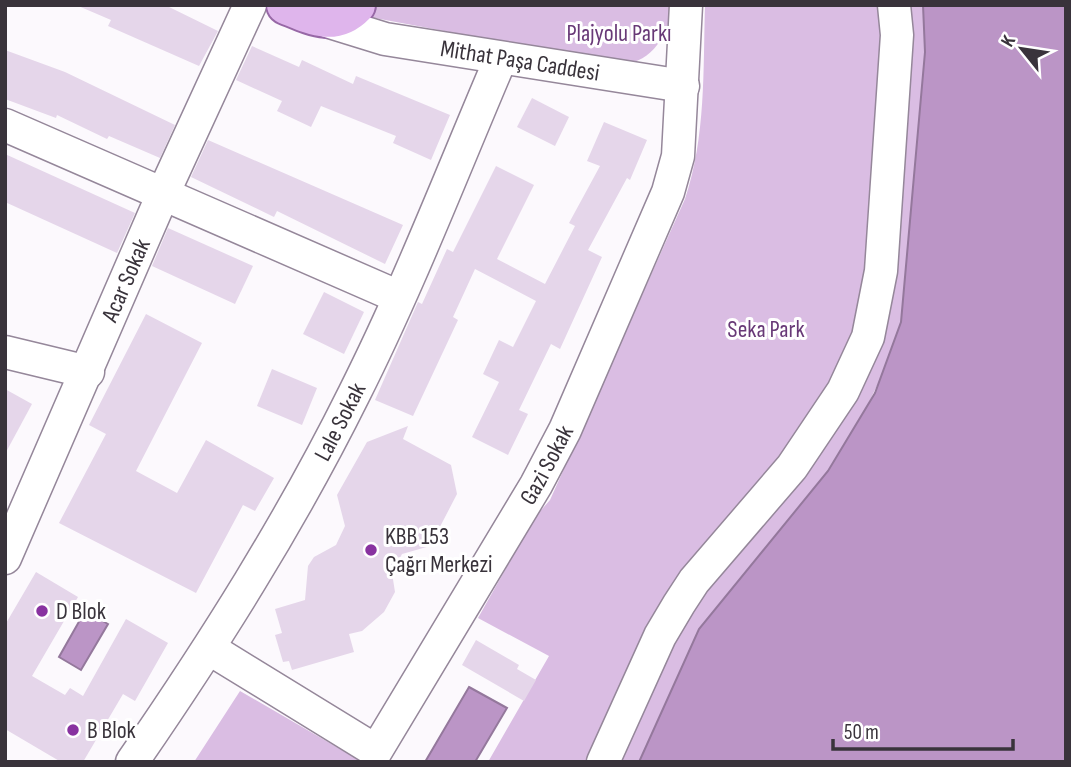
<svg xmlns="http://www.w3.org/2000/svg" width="1071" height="767" font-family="'Sofia Sans Condensed',sans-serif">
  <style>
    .green { fill: #dabde3 }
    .water { fill: #bb95c6; stroke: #94789c; stroke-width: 2 }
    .building { fill: #e5d6ea }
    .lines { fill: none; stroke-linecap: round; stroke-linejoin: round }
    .minor-casing { stroke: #95879a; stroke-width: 35 }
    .major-casing { stroke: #9768a6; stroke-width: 42 }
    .minor { stroke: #fff; stroke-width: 32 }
    .major { stroke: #dfb5ec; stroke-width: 38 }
    .poi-dot { fill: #8832a0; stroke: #fff; stroke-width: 2.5 }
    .labels { text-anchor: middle; stroke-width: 6; stroke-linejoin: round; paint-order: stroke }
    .park-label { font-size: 24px; fill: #683977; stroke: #fff }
    .street-label { font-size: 24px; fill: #39333b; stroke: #fff }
    .poi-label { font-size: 24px; fill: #39333b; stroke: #fff; text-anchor: start }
  </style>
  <rect width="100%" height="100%" fill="#fcf9fd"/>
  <g class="green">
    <path d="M370,5h303c-5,28 -20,58 -51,59l-258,-48z"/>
    <path d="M705,5h218l2,47 -24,270 -12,39 -34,70 -27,40 -129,158 -60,133h-151l61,-106 -71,-38 57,-101 15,-17 135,-301c21,-63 18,-128 20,-194z"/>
    <polygon points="240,691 359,760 363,762 194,762"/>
  </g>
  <g class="water">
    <polygon points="923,5 1066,5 1066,762 639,762 699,629 828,471 875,393 901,322 925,52"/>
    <polygon points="85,611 108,624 81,670 59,657"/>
    <polygon points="469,687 507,708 475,762 425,762"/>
  </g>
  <g class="building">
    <polygon points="76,5 165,5 218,31 199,66 108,26 111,20"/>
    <polygon points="252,46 299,67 302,60 353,84 356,76 450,115 431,160 393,143 396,136 321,106 311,127 277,111 282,101 236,80"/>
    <polygon points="5,50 65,72 175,125 160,158 109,136 107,139 57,115 56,118 5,99"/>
    <polygon points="532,98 569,117 555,146 517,127"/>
    <polygon points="604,122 647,140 630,180 627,178 588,250 602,257 560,349 551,344 519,410 528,414 508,455 472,437 499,382 483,374 499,340 513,347 536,301 475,269 453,317 458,320 413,416 375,400 418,302 422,304 447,249 453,252 496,166 534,185 497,259 545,284 575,226 569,223 600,166 587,161"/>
    <polygon points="208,140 403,225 385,264 277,211 274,217 191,177"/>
    <polygon points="5,154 135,213 117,253 5,202"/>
    <polygon points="168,228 253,266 235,304 152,266"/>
    <polygon points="324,292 364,312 344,354 303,334"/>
    <polygon points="146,314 202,343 136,471 177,493 206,440 274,478 255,511 243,505 196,593 59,523 106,434 89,425"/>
    <polygon points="272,369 317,388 302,425 257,406"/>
    <polygon points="5,389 32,404 5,454"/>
    <polygon points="408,426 403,439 451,465 457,494 430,546 402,554 392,573 395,592 384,612 362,631 349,634 354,652 292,670 289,661 283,662 275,635 282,633 275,609 305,600 308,566 314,557 336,545 345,526 337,495 367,442"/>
    <polygon points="36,572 78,597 32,676 65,695 70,688 83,696 126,619 168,643 135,701 123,694 83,762 61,762 5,729 5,625"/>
    <polygon points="476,640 519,665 517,669 536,680 524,701 462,665"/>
  </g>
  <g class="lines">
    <g class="minor-casing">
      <g id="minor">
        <path id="s1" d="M317,18l68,21 298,47"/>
        <polyline points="5,125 399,297"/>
        <polyline points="5,352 88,372"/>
        <path id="s2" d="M5,558l158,-364 87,-189"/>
        <path id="s3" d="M210,649l166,102 160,-266 29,-55 103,-238 10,-36 8,-151"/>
        <path id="s4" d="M132,762c82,-119 158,-239 222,-368 55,-109 99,-224 147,-336"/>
        <polyline points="603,762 660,636 679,604 694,581 792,467 843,391 868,337 881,271 897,35 894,5"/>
      </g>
    </g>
    <g class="major-casing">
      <path id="major" d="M286,5c25,10 48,23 70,0"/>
    </g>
    <use href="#minor" class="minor"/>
    <use href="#major" class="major"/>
  </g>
  <g class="poi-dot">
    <circle cx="371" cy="550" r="7"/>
    <circle cx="42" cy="611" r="7"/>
    <circle cx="73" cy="730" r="7"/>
  </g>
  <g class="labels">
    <g class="park-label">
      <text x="619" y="41">Plajyolu Parkı</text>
      <text x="766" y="337">Seka Park</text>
    </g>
    <g class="street-label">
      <text dy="8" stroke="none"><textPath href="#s1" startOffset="208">Mithat Paşa Caddesi</textPath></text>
      <text dy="8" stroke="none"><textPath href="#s2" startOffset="303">Acar Sokak</textPath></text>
      <text dy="8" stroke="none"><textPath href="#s4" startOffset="399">Lale Sokak</textPath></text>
      <text dy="8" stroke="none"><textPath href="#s3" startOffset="528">Gazi Sokak</textPath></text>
    </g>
    <g class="poi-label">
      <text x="385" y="544">KBB 153<tspan x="385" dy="28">Çağrı Merkezi</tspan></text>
      <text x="56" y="619">D Blok</text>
      <text x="87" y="738">B Blok</text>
    </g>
  </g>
  <rect width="1071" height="767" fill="none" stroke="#39333b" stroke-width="14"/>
  <g transform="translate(1022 49) rotate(300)" stroke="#ffffff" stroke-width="5" paint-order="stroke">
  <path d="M0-5L12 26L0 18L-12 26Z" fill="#39333b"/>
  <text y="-10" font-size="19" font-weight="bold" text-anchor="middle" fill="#39333b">K</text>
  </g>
  <path d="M833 739v10h180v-10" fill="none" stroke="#39333b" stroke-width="3.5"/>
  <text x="844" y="739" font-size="21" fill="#39333b" stroke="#ffffff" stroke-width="5" paint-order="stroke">50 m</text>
</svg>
